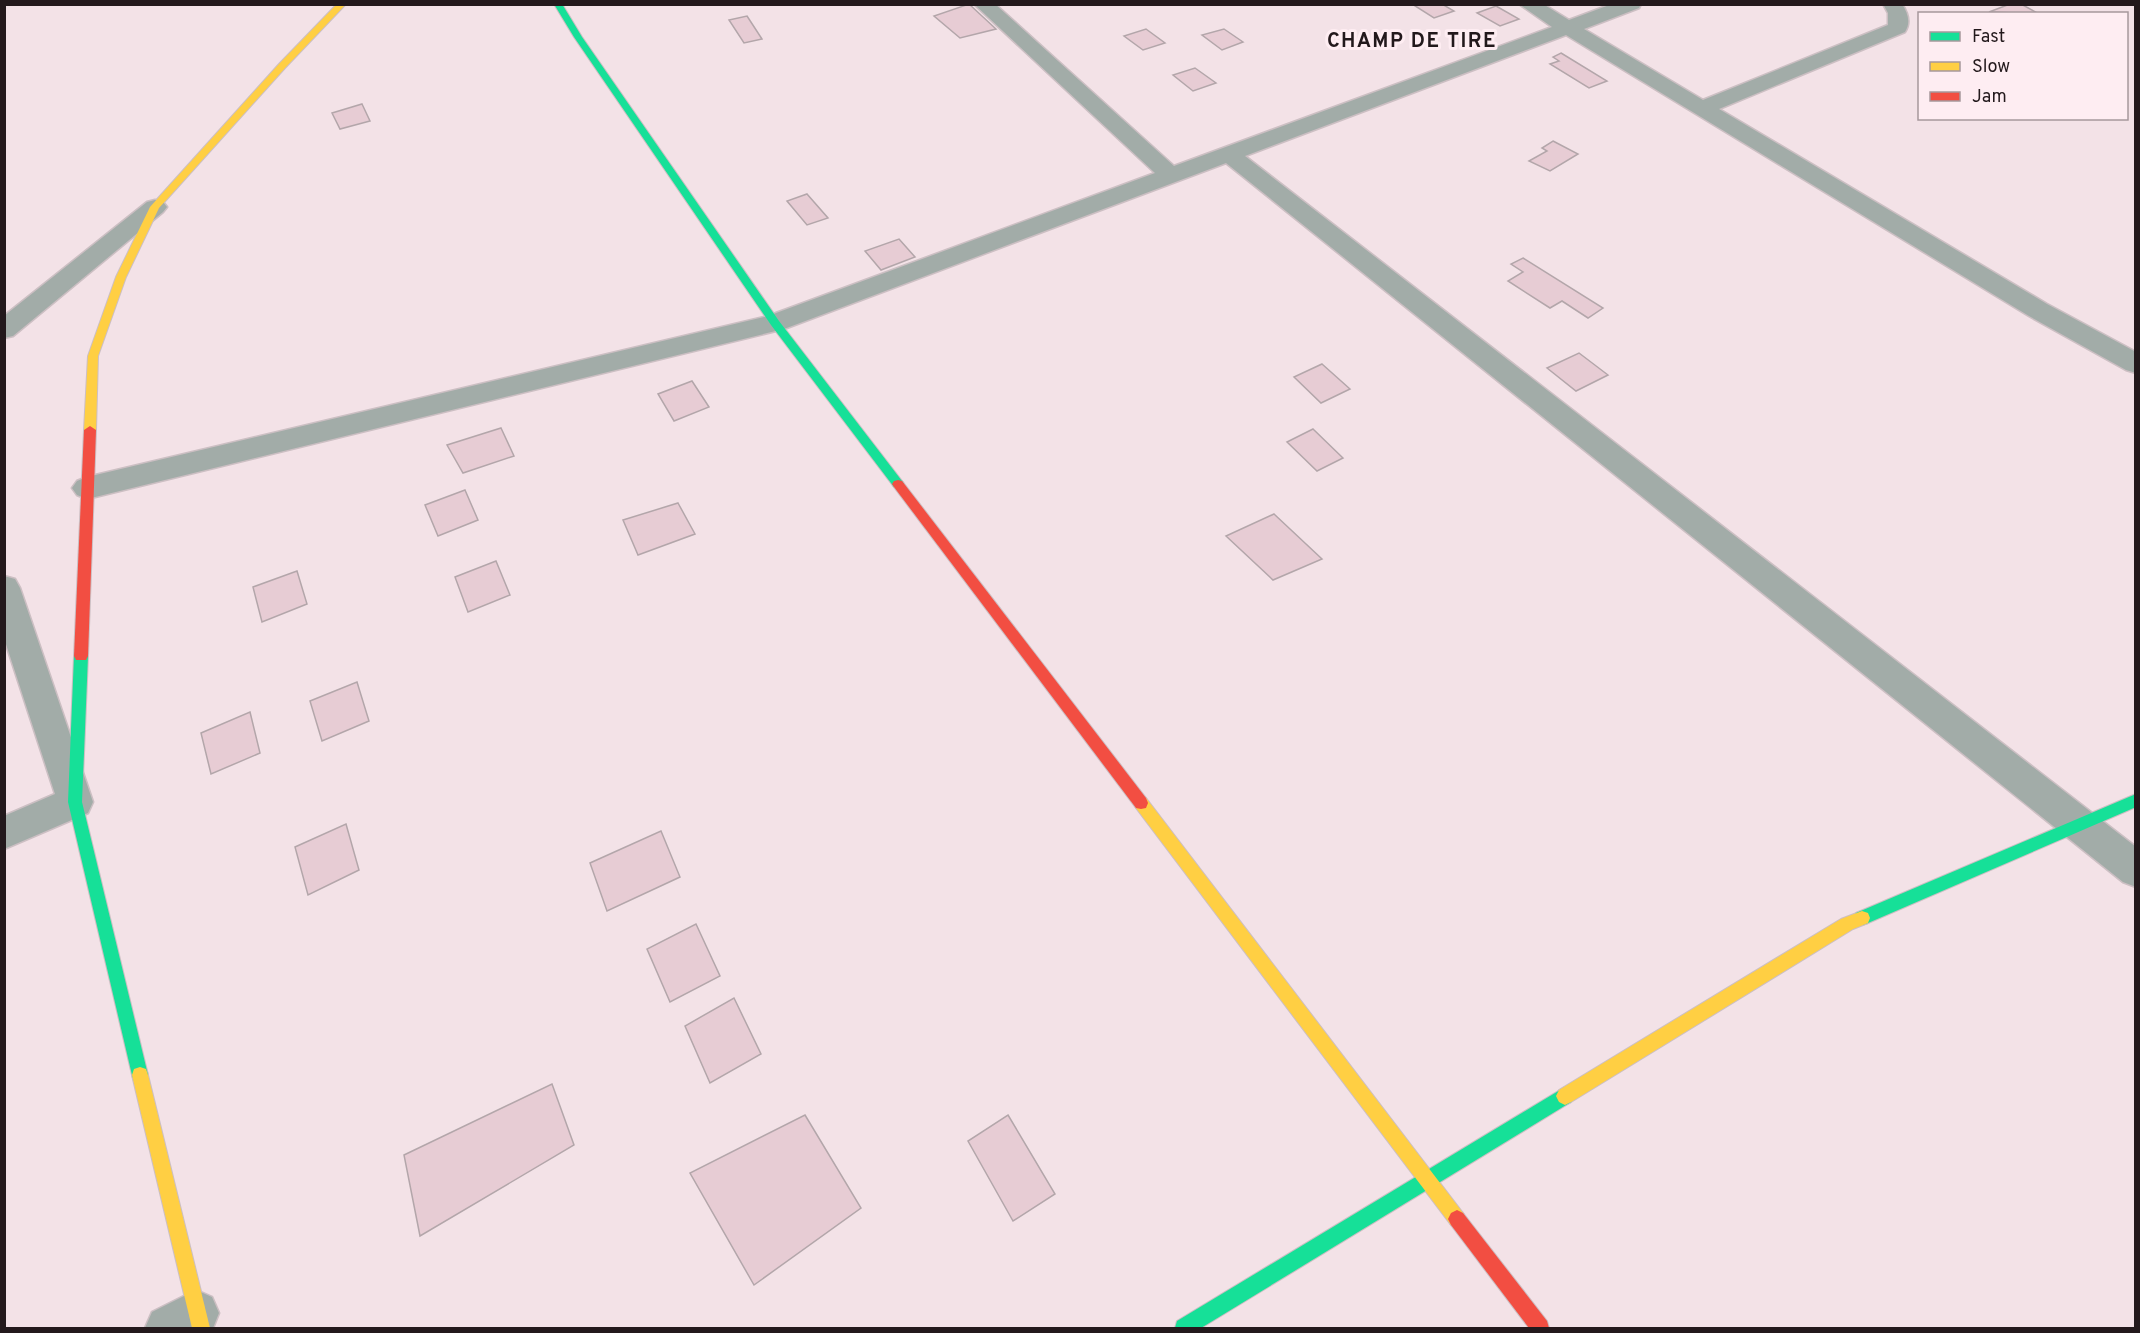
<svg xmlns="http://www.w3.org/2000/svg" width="2140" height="1333" font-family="Overpass,sans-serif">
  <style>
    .building { fill: #e7ccd4; stroke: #b3a6aa; stroke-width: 1.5 }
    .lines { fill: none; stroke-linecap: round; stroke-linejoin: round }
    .street-casing { stroke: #ccbfc3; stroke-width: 3 }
    .fast-casing { stroke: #ccbfc3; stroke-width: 2 }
    .slow-casing { stroke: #ccbfc3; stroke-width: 2 }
    .jam-casing { stroke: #ccbfc3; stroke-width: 2 }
    .street { fill: #a2aca8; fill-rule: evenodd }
    .fast { fill: #16e098; fill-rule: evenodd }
    .slow { fill: #ffcf43; fill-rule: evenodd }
    .jam { fill: #f24e42; fill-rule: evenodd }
    .labels { text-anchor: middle; stroke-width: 6; stroke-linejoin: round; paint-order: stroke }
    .far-district-label { font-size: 20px; font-weight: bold; letter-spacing: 1.5px; fill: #23191c; stroke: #feedf2 }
  </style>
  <rect width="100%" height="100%" fill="#f3e2e7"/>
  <g class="building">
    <polygon points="969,4 996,29 960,38 934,16"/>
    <polygon points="1412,4 1442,4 1454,11 1434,18"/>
    <polygon points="2010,4 2021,4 2039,14 1989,12"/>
    <polygon points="1496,6 1519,19 1500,26 1477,13"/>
    <polygon points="747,16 762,39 744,43 729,20"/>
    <polygon points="1146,29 1165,43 1143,50 1124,36"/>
    <polygon points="1224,29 1243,42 1222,50 1202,35"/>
    <polygon points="1561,53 1607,81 1589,88 1550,64 1559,61 1553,57"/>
    <polygon points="1195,68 1216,83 1193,91 1173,75"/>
    <polygon points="362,104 370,121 340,129 332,113"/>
    <polygon points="1553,141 1578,154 1550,171 1529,161 1547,151 1542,148"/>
    <polygon points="807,194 828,218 807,225 787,201"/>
    <polygon points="899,239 915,257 881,270 865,251"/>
    <polygon points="1523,258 1603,308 1588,318 1562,301 1550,308 1508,281 1523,272 1511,264"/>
    <polygon points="1579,353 1608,375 1576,391 1547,368"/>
    <polygon points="1322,364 1350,389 1321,403 1294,377"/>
    <polygon points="692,381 709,407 674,421 658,394"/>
    <polygon points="501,428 514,456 463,473 447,445"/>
    <polygon points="1313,429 1343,458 1317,471 1287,442"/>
    <polygon points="465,490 478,520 438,536 425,505"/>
    <polygon points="678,503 695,534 638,555 623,520"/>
    <polygon points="1274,514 1322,559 1273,580 1226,536"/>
    <polygon points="496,561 510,595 468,612 455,577"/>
    <polygon points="297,571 307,604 262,622 253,587"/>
    <polygon points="357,682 369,721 322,741 310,701"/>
    <polygon points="250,712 260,753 211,774 201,733"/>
    <polygon points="346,824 359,870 308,895 295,847"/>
    <polygon points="661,831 680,877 607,911 590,863"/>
    <polygon points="696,924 720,976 670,1002 647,949"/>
    <polygon points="734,998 761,1054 710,1083 685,1026"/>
    <polygon points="552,1084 574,1145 420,1236 404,1155"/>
    <polygon points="805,1115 861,1208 754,1285 690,1173"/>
    <polygon points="1008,1115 1055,1194 1013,1221 968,1141"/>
  </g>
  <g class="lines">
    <g class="street-casing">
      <g id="street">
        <path d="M974,4h21l179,162 378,-139 -33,-23h24l26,16 43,-16h29l-2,4 -55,21 119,71 185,-75v-12l-5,-9h19c6,9 9,19 3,28l-186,77 328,195 89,48v21l-10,-3 -97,-54 -463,-281 -321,121 891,691v40l-13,-5 -897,-719 -442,166 -697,170 -10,-4 -5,-7 5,-7 10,-4 681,-161 387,-143z"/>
        <polygon points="155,200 163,202 167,207 163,212 13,336 4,338 4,316 147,202"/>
        <polygon points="4,576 15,579 20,588 93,802 88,813 4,849 4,816 55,794 4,638"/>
        <polygon points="196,1290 212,1297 219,1313 213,1328 145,1328 152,1312"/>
      </g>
    </g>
    <g class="fast-casing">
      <g id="fast">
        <polygon points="554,4 562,4 582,37 779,321 902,481 904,484 902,487 894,487 771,325 574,37"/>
        <polygon points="81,651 86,652 88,656 82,802 148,1075 146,1081 140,1083 134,1081 132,1075 68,802 74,656 76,652"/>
        <polygon points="2136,794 2136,807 1868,923 1862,925 1856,923 1854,918 1856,913"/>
        <polygon points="1565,1087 1571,1090 1574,1096 1571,1102 1201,1328 1175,1328 1177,1321"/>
      </g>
    </g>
    <g class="slow-casing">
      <g id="slow">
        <polygon points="337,4 346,4 285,68 159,208 126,277 98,356 96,430 94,433 86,433 84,430 88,356 116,277 150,207 279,64"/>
        <polygon points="1141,797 1146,798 1463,1213 1466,1219 1463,1225 1457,1228 1451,1225 1136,808 1134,803 1136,798"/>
        <polygon points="1862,911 1868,913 1870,918 1868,923 1853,929 1571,1102 1565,1105 1559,1102 1556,1096 1559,1090 1841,919"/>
        <polygon points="140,1067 146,1069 148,1075 210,1328 192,1328 132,1075 134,1069"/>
      </g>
    </g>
    <g class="jam-casing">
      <g id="jam">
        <polygon points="90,426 96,430 88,656 86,660 76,660 74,656 84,430"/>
        <polygon points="898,480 902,481 1146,798 1148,803 1146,808 1141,809 1136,808 894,487 892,484 894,481"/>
        <polygon points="1457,1210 1463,1213 1547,1321 1549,1328 1529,1328 1451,1225 1448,1219 1451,1213"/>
      </g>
    </g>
    <use href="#street" class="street"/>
    <use href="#fast" class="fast"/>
    <use href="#slow" class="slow"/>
    <use href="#jam" class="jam"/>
  </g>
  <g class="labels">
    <g class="far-district-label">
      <text x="1412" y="47">CHAMP DE TIRE</text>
    </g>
  </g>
  <rect width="2140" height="1333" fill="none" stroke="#23191c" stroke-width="12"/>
  <rect x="1918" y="12" width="210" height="108" fill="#feedf2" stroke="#a6989c" stroke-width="1.5"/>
  <rect x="1930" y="32" width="30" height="9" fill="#16e098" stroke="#a6989c" stroke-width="1.5"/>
  <text x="1972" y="42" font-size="18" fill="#23191c">Fast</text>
  <rect x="1930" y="62" width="30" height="9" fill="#ffcf43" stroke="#a6989c" stroke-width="1.5"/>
  <text x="1972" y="72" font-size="18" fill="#23191c">Slow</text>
  <rect x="1930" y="92" width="30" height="9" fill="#f24e42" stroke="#a6989c" stroke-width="1.5"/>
  <text x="1972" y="102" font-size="18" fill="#23191c">Jam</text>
</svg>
